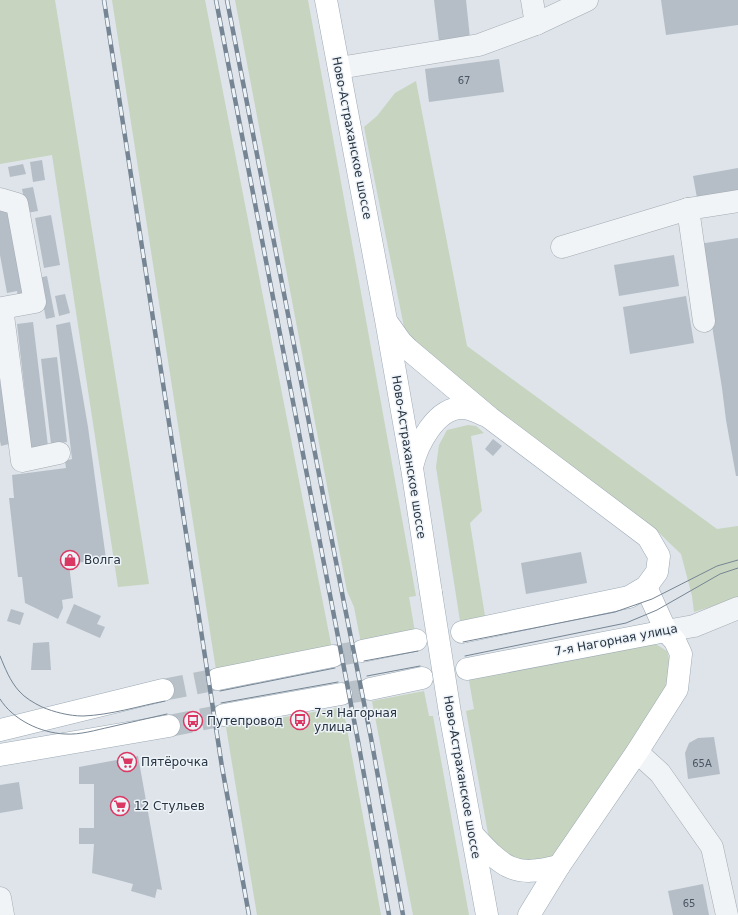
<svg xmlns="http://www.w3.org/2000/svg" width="738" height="915" font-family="'DejaVu Sans',sans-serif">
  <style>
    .green { fill: #c7d4bf }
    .building { fill: #b5bec7 }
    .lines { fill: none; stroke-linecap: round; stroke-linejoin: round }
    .major-tunnel { stroke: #b9c1c8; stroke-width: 22; stroke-dasharray: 22 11; stroke-linecap: butt }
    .minor-casing { stroke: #a3abb4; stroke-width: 23 }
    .major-casing { stroke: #9caab6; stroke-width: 23 }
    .minor { stroke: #f1f4f7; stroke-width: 22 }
    .major { stroke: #fff; stroke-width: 22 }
    .tram { stroke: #768594; stroke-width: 1 }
    .rail-casing { stroke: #768594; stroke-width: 4.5 }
    .rail { stroke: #eef3f7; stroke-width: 3; stroke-dasharray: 9; stroke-linecap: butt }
    .major-bridge-casing { stroke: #9caab6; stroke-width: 23; stroke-linecap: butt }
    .major-bridge { stroke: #fff; stroke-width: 22 }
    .labels { text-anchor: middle; stroke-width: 3; stroke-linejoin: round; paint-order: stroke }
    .number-label { font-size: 10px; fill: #4a5663 }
    .street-label { font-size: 12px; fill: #263342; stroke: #eef3f7 }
    .poi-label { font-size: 12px; fill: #263342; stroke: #eef3f7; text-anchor: start }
  </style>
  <rect width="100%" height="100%" fill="#dee4e9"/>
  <g class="green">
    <polygon points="0,0 55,0 149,584 118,587 52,155 0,164"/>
    <polygon points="112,0 205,0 332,649 216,670"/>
    <polygon points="235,0 308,0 416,596 409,597 415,632 361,643 354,607 347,591"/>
    <polygon points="416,81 467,346 717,529 738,526 738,598 694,612 692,596 681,554 654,528 503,414 421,348 404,327 364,127 377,116 395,93"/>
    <polygon points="468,425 476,426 484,433 471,436 482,511 470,523 485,616 460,621 436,467 439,445 447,430"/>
    <polygon points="654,643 667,651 670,662 669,689 554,859 541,865 519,859 503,852 489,839 466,711 474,709 468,675"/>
    <polygon points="424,691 429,716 433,716 469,915 413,915 372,701"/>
    <polygon points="343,707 381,915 257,915 226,727"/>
  </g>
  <g class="building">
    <polygon points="434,0 466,0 470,38 439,42"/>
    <polygon points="661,0 738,0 738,25 666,35"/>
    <polygon points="499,59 504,92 429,102 425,69"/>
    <polygon points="42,160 45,180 33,182 30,162"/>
    <polygon points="23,164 26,174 10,177 8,167"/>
    <polygon points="738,168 738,191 697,198 693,176"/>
    <polygon points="33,187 38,211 27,213 22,189"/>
    <polygon points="0,206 4,206 5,212 14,211 29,297 18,298 17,291 7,293 0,255"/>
    <polygon points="51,215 60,265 44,268 35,218"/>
    <polygon points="738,238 738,476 736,476 726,420 722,388 699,244"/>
    <polygon points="674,255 679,286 619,296 614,265"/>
    <polygon points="47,276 55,317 46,319 38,278"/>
    <polygon points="65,294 70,313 59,316 55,296"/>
    <polygon points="686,296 694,343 630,354 623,307"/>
    <polygon points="33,322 48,446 31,448 17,324"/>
    <polygon points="70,322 88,427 106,559 69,564 73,598 62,600 63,608 58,619 25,603 22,577 18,577 9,498 14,498 12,475 66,468 65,461 72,459 56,325"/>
    <polygon points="57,357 67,442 51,444 41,359"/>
    <polygon points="0,379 9,444 1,446 0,441"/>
    <polygon points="493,439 502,446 493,456 485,449"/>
    <polygon points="581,552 587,583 526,594 521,563"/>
    <polygon points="74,604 101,616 97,624 105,627 100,638 66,623"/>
    <polygon points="11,609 24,613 20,625 7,621"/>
    <polygon points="49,642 51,670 31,670 33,643"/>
    <polygon points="714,737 720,774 688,779 685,753 689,743 698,738"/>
    <polygon points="138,756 162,890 157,889 155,898 131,891 133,884 92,873 94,844 79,844 79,828 94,828 94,784 79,784 79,767"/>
    <polygon points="19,782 23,809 0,813 0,785"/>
    <polygon points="703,884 709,915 673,915 668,891"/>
  </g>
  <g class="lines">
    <g class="major-tunnel">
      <polyline points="333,656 362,651"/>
      <polyline points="163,690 218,679"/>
      <polyline points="341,694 370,689"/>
      <polyline points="169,726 224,715"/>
    </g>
    <g class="minor-casing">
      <g id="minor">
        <polyline points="532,0 536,24"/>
        <polyline points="339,68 479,45 536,24 587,0"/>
        <polyline points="0,199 17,204 35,302 2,308 22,461 59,453"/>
        <polyline points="688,209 704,321"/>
        <polyline points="562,247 688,209 738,201"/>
        <polyline points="666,631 694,626 738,608"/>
        <polyline points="637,752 660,773 712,847 727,915"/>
        <polyline points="0,898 3,915"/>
      </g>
    </g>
    <g class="major-casing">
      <g id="major">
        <polyline points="326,0 386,320 412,468 431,593"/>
        <polyline points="389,325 401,342 408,349 490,418 648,537 659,556 657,572 646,587 629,597 462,632"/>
        <path d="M412,467c5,-22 24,-60 51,-59 7,0 14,4 21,7"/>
        <polyline points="362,651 416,640"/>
        <polyline points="467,669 666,631"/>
        <polyline points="218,679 333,656"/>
        <polyline points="370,689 422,678"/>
        <polyline points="450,713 487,915"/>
        <polyline points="224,715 341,694"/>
        <polyline points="0,730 163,690"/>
        <polyline points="0,755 169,726"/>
        <path d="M473,835c31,33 40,43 86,31"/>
        <polyline points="529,915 559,866 637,752 677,689 681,654 675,641 666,631 646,587"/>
      </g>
    </g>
    <use href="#minor" class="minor"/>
    <use href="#major" class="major"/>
    <g class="tram">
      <polyline points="463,642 615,612 652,599 717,566 738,560"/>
      <path d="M0,656c5,12 10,25 19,35 6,7 15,12 23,16 12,5 27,9 41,9 28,-1 56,-10 82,-15"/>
      <polyline points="465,656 626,623 657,610 720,574 738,568"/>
      <polyline points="364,661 418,651"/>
      <polyline points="367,676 420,666"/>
      <polyline points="220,691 335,668"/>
      <path d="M0,699c13,21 41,34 65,35 15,1 31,-4 45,-7 19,-4 38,-9 57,-13"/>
      <polyline points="221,703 338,682"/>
    </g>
    <g class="rail-casing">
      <g id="rail">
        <polyline points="104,0 222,767 249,915"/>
        <polyline points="216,0 358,741 389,915"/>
        <polyline points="227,0 345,608 371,738 403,915"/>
      </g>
    </g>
    <use href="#rail" class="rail"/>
    <g class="major-bridge-casing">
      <polyline id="major-bridge" points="431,593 450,713"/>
    </g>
    <use href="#major-bridge" class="major-bridge"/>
  </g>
  <defs>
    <g id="shop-ring" transform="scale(1)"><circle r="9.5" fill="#eef3f7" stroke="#db3763" stroke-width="1.5"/><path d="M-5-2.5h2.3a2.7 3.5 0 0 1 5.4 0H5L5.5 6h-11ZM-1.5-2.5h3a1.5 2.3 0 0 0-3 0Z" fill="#db3763"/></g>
    <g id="bus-ring" transform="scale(1)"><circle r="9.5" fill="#eef3f7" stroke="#db3763" stroke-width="1.5"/><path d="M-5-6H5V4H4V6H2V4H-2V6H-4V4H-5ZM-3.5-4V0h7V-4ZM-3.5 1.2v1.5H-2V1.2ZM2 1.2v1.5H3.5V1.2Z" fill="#db3763"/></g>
    <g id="supermarket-ring" transform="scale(1)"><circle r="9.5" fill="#eef3f7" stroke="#db3763" stroke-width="1.5"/><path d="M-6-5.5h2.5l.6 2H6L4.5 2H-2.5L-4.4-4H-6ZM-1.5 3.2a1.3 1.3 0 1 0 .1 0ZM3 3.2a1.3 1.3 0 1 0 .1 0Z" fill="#db3763"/></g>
  </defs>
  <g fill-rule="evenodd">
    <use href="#shop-ring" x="70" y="560"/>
    <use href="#bus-ring" x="300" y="720"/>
    <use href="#bus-ring" x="193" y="721"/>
    <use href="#supermarket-ring" x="127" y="762"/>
    <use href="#supermarket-ring" x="120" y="806"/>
  </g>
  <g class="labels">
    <g class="number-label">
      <text x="464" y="84">67</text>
      <text x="702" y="767">65А</text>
      <text x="689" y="907">65</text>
    </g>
    <g class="street-label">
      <text transform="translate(352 138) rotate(79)" y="4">Ново-Астраханское шоссе</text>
      <text transform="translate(409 457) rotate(81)" y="4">Ново-Астраханское шоссе</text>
      <text transform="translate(616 640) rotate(-11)" y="4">7-я Нагорная улица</text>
      <text transform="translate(462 777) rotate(80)" y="4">Ново-Астраханское шоссе</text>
    </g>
    <g class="poi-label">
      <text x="84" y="564">Волга</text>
      <text x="314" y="717">7-я Нагорная<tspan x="314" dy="14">улица</tspan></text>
      <text x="207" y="725">Путепровод</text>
      <text x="141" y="766">Пятёрочка</text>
      <text x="134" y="810">12 Стульев</text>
    </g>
  </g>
</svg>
